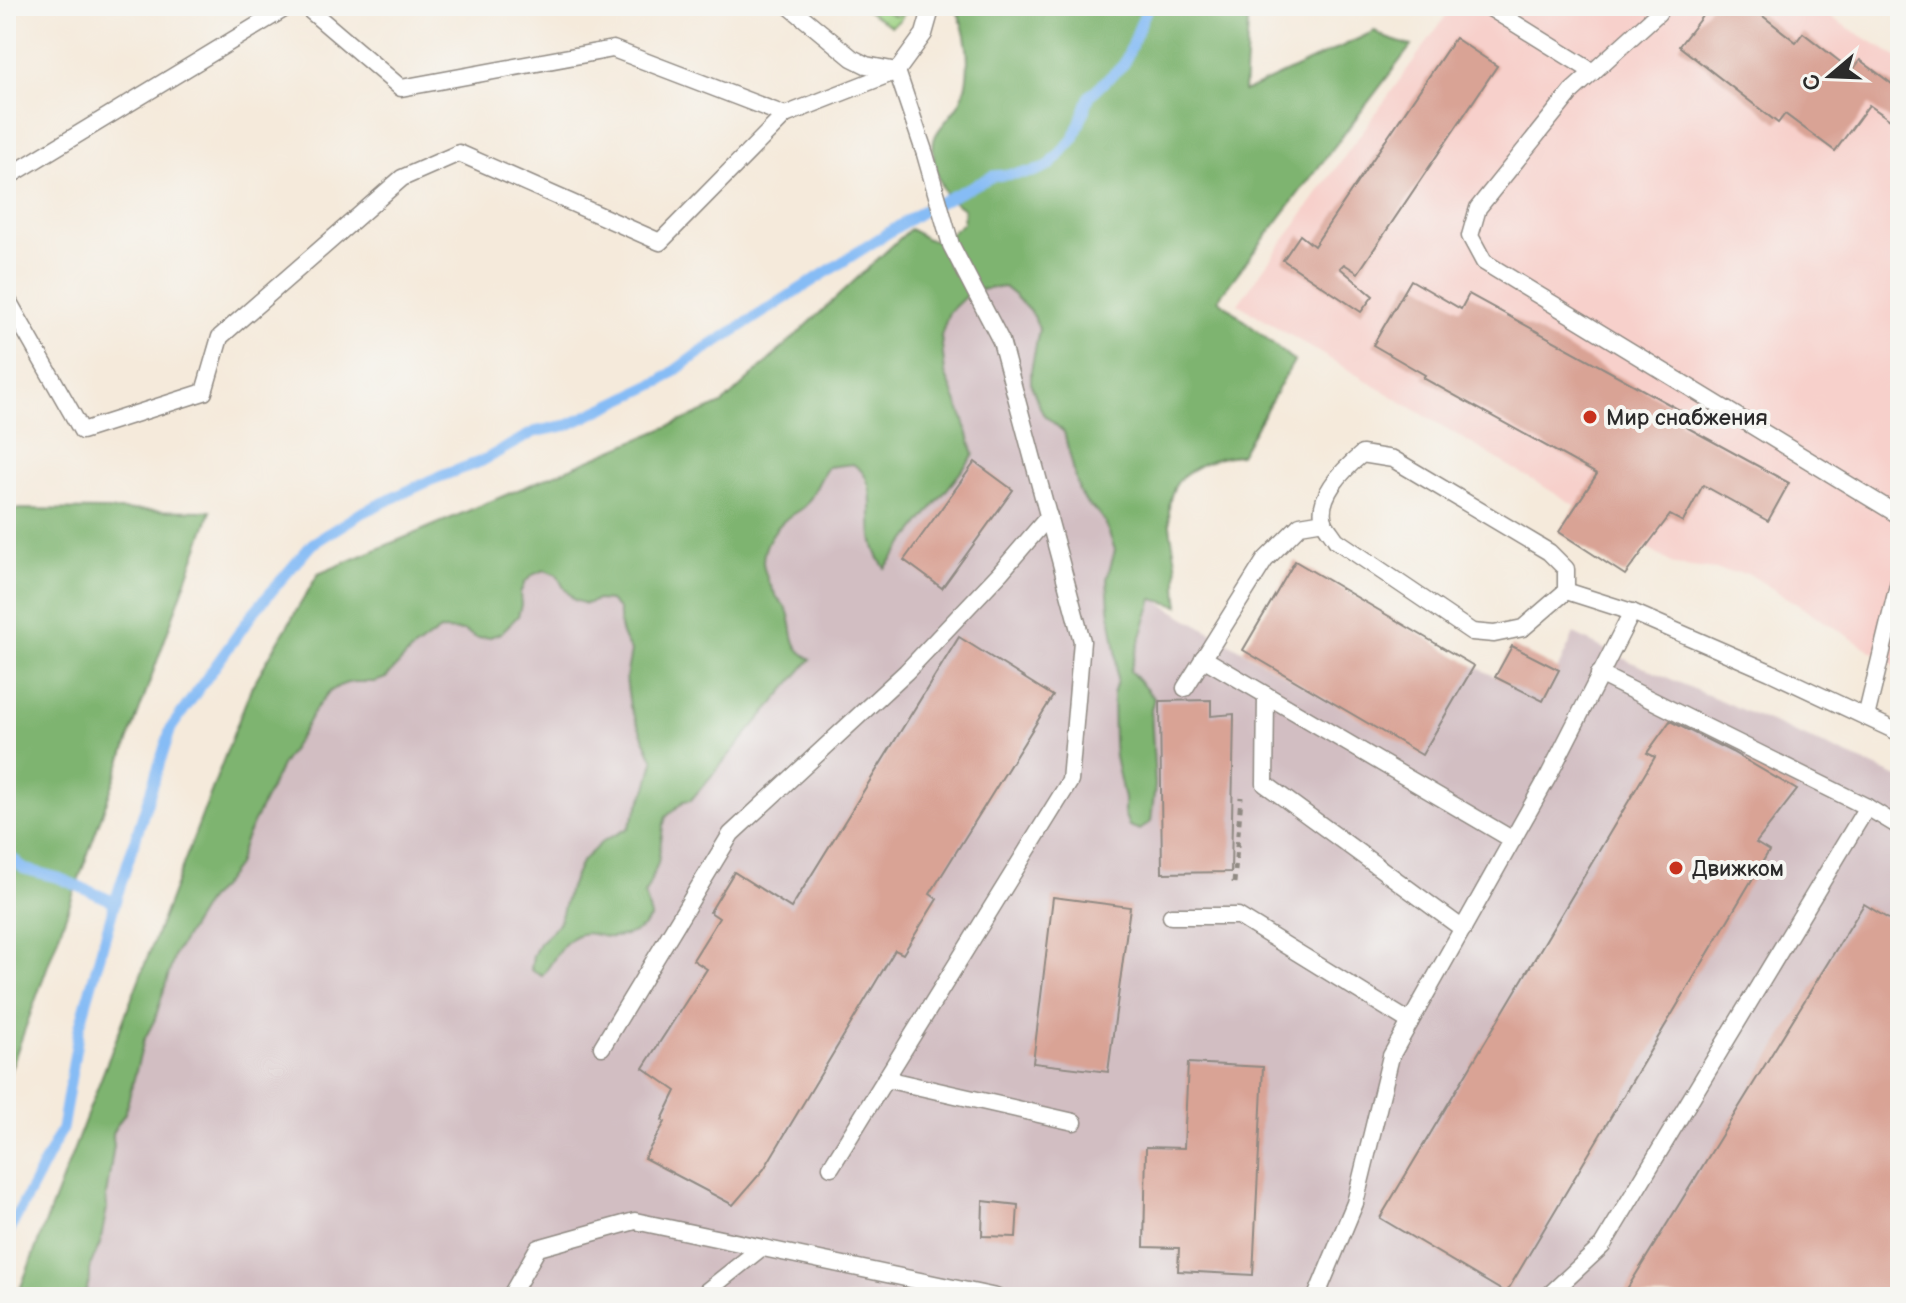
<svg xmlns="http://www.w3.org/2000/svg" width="1906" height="1303" font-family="'Balsamiq Sans',sans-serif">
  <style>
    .built { fill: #f7d0cb }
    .industrial { fill: #d2bec2 }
    .green { fill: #9dd282; stroke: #647e56; stroke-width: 2 }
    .forest { fill: #7eb470; stroke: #54704e; stroke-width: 2 }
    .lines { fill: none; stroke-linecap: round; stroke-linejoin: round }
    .stream { stroke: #86bcf5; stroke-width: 11 }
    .building { fill: #d9a395 }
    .service-casing { stroke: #908a83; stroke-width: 19 }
    .path { stroke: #908a83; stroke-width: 5; stroke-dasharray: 6 6; stroke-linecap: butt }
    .service { stroke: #fff; stroke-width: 16 }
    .poi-dot { fill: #c8321e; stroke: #f6f6f2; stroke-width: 3 }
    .labels { text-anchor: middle; stroke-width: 8; stroke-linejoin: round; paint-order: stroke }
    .poi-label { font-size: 22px; fill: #2b2b2b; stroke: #f6f6f2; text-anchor: start }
  </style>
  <rect width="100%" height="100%" fill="#f6f6f2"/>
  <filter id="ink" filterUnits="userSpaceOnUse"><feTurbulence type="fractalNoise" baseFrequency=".0125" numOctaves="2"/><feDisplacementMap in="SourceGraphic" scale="16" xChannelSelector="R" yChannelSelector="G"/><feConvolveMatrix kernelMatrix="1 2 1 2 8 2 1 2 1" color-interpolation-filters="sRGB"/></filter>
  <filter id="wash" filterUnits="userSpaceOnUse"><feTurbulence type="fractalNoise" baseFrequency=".006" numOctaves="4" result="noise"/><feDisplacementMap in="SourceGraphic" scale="32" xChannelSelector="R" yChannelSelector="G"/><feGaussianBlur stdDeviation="1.8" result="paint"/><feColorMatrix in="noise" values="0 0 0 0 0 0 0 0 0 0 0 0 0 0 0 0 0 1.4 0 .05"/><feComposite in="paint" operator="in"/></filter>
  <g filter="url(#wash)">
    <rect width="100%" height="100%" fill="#f5eadb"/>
    <polygon class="built" points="1453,6 1812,6 1900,59 1900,669 1749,574 1675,565 1238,304"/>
    <polygon class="industrial" points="990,287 1004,287 1015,296 1034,316 1039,329 1031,371 1031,385 1036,400 1043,414 1064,432 1073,464 1087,504 1097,512 1105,522 1115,550 1107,579 1109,608 1116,650 1117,681 1113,695 1115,757 1124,799 1124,813 1151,822 1154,785 1151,710 1153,698 1130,672 1154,599 1422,755 1474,666 1543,701 1574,634 1629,661 1900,778 1900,1297 45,1297 203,861 324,684 554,532 786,606 776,596 771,585 763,563 766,549 779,525 800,511 828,467 853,463 863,474 871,501 870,530 972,443 945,373 941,336 949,312 977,290"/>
    <path class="green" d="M860,6c2,0 14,0 16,0 12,4 21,19 30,0h2l-8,14 -9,6z"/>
    <g class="forest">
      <path d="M955,6h294l-5,86 131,-61 11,7 25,8 -193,253 76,62 -54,94c-18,1 -33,5 -48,15 -35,20 -21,58 -16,92 2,14 0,29 3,44l-26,-7 -23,72 24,27 -3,12 4,75 -4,37 -11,8 -11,-4 -5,-13v-14l-9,-42 -1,-14 -1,-48 4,-14 -1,-31 -7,-42 -2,-29 8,-29 -10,-28 -8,-10 -10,-8 -8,-13 -15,-59 -21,-18 -6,-14 -6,-15v-14l8,-42 -5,-13 -19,-20 -11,-9 -27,3 -11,6 -17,16 -8,24 4,37 19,47 10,35 -89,113c-26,-34 -4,-68 -22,-95 -3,-4 -6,-6 -10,-9l-25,3c-9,12 -13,26 -22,38 -6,6 -13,9 -20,14 -12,10 -23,27 -23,43 1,11 8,26 14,35 4,5 8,8 11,15 7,20 0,35 23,47l-120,141 -7,1 -18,16 -3,10 -5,36 -13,31 6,23c-3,3 -5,8 -8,10 -9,7 -26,11 -37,10 -12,-2 -20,-7 -31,-1 -16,9 -22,27 -33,40l-11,-6 2,-14 6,-13 12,-11 9,-12 8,-28 13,-30 22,-21 25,-13 19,-40 7,-27 -24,-54 -4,-29 5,-27c-9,-14 -13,-24 -12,-41l-9,-9 -13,-1 -11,4 -12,-4 -10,-12 -7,-13 -12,-5 -11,4 -9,8 -5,11 1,12 -3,11 -17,17 -11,4 -13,1 -13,-7 -24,-1 -30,22 -24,26 -11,4h-25l-11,4 -11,7 -14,18 -13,24 -20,31 -36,74 -8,25 -18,24 -10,9 -34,56 -20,65 -11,21 -19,73 -13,20 2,12 -8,51 1,12 -7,36 -10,22v12l-6,19h-67l234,-609 67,-114 404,-170 188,-175 17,10 14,2 22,-18 1,-14c-7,-5 -14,-8 -19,-16 -8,-14 -17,-46 -8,-60 9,-14 23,-25 27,-41 8,-29 3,-60 -9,-86z"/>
      <polygon points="9,509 211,511 6,1082 6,513"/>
    </g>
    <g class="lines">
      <g class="stream">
        <polyline points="6,852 24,869 59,878 115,902"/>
        <polyline points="6,1237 62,1129 79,1029 115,902 171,728 253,613 312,544 361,513 431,480 482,461 534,432 568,425 661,381 699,353 924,210 993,176 1033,172 1050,165 1074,138 1090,95 1124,64 1148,6"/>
      </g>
    </g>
    <g id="blocks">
      <g class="building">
        <polygon points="1710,6 1750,6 1796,42 1803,33 1852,71 1860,60 1900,90 1900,127 1869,105 1835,151 1785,114 1778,123 1679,46"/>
        <polygon points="1455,38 1497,66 1358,273 1344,264 1340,268 1373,296 1361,312 1283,260 1300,235 1314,246"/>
        <polygon points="1411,280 1461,309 1469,294 1685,413 1679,423 1789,483 1768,521 1703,485 1683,522 1670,515 1625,575 1559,532 1597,474 1423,378 1425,375 1373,345"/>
        <polygon points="975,462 1013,490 942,588 904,560"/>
        <polygon points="1295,561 1474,666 1422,755 1243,650"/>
        <polygon points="959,637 1053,696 930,894 937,899 903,954 895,950 764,1169 733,1205 644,1158 665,1122 662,1120 676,1091 643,1068 707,969 693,960 719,918 710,912 734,872 791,908"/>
        <polygon points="1512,646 1559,670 1543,701 1495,677"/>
        <polygon points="1211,700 1211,716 1234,714 1231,872 1162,873 1160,701"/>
        <polygon points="1670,721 1732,752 1797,790 1756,843 1769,851 1506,1293 1380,1218 1655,757 1647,753"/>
        <polygon points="1053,897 1130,907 1108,1072 1033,1063"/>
        <polygon points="1864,904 1900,926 1900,1297 1622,1297"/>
        <polygon points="1188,1063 1263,1067 1253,1275 1178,1271 1179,1248 1144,1247 1146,1147 1184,1148"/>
        <polygon points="983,1201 1018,1205 1016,1237 982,1236"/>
      </g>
    </g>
  </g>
  <g filter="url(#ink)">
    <use href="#blocks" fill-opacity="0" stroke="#908a83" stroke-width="2"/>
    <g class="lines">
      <g class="service-casing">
        <g id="service">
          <polyline points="305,6 401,88 613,49 785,115 897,71 925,154 951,245 1001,341 1082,641 1070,781 831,1167"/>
          <polyline points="789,6 852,58 866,65 897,71 924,34 932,6"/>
          <polyline points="1487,6 1593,72"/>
          <polyline points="1663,6 1658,13 1572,91 1478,208 1470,236 1484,262 1900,516"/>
          <polyline points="6,178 289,6"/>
          <polyline points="6,297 82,431 204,392 220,337 402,178 459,153 660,242 785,115"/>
          <path d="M1362,454l31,5 156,93 17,17v22l-43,37 -29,6 -22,-2 -136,-92c-3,-5 -8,-11 -11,-16 -11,-26 19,-55 37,-70z"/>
          <polyline points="1566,591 1632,612 1770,672 1900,733"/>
          <polyline points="1203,658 1513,840"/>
          <polyline points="1599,674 1867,807 1900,827"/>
          <polyline points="1185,688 1265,560 1300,525 1324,521"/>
          <polyline points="1266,695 1265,784 1463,929"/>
          <polyline points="1866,717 1900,577"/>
          <polyline points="1171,916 1238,916 1410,1022"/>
          <polyline points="602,1047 731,834 906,672 1000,573 1049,516"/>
          <polyline points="885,1079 1074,1122"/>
          <polyline points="510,1297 538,1248 635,1221 996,1297"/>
          <polyline points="704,1297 707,1291 761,1248"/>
          <polyline points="1316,1297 1355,1203 1391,1056 1549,775 1632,612"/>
          <polyline points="1547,1297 1602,1246 1867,807"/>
        </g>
      </g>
      <polyline class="path" points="1234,883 1241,797"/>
      <use href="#service" class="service"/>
    </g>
  </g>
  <g class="poi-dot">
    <circle cx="1590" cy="417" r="8"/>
    <circle cx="1676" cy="868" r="8"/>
  </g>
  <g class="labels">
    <g class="poi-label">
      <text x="1606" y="425">Мир снабжения</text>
      <text x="1692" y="876">Движком</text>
    </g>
  </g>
  <rect width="1906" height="1303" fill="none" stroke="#f6f6f2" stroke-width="32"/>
  <g transform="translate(1830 76) rotate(251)" stroke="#f6f6f2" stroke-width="6" paint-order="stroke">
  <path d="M0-6L14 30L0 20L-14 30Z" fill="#2b2b2b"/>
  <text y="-12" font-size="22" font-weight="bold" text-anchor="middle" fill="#2b2b2b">С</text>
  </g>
</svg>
